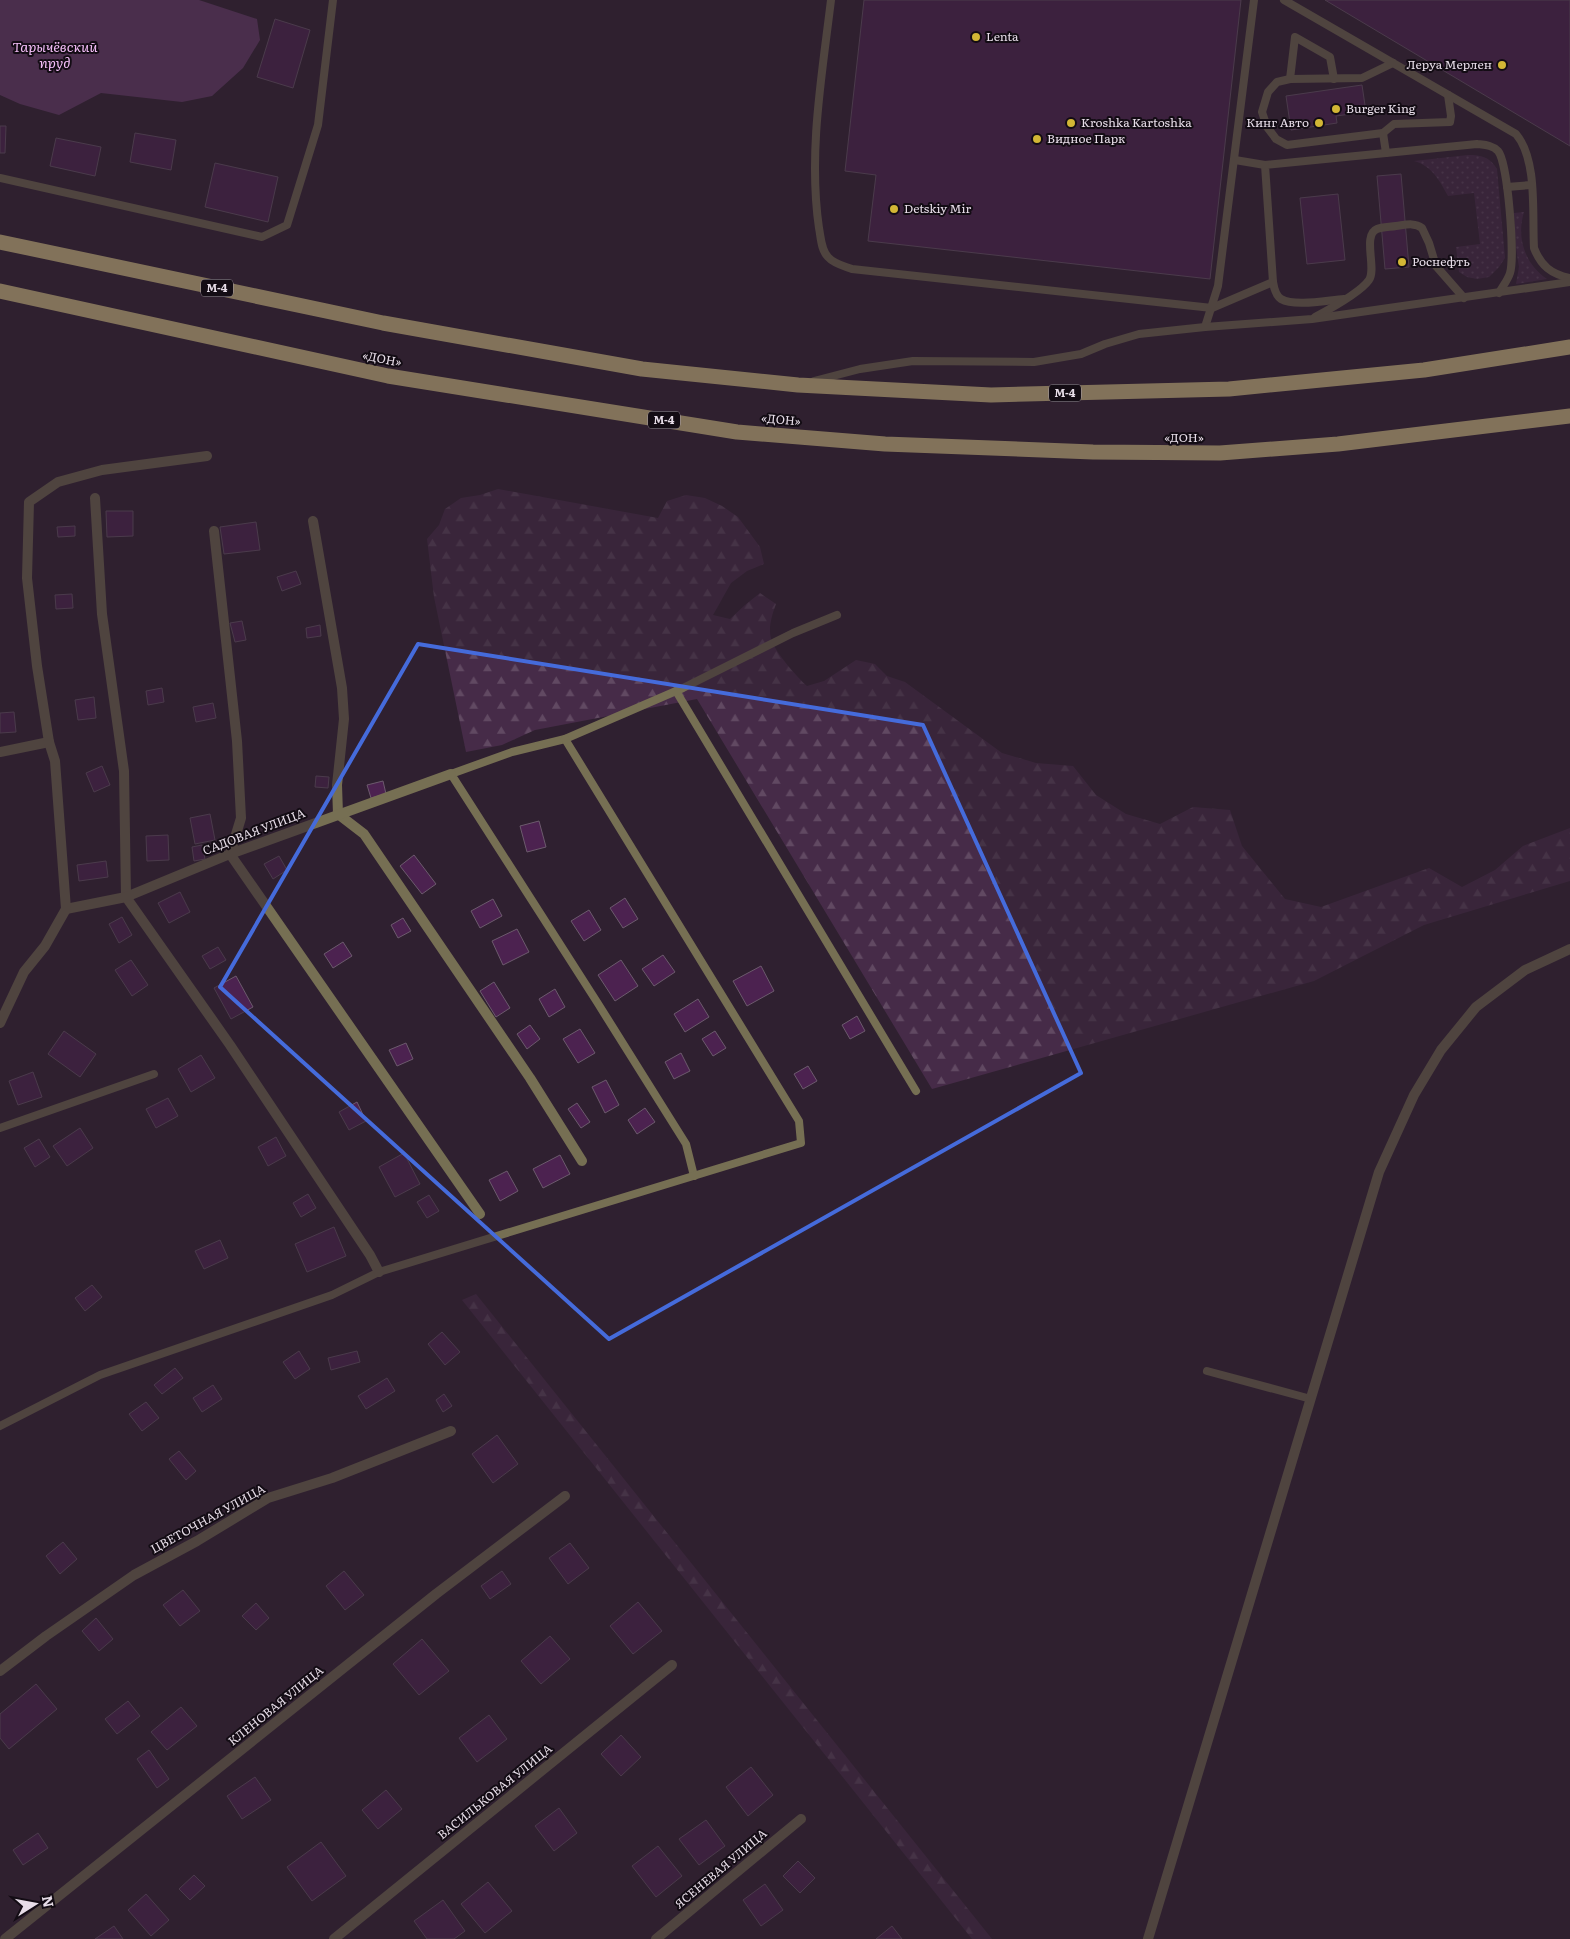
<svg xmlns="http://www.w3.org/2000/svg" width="1570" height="1939" font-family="Literata,serif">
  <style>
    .grass { fill: url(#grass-dots) }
    .forest { fill: url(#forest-firs) }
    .water { fill: #6b3f6f }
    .building { fill: #4c2250; stroke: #6c5a6d }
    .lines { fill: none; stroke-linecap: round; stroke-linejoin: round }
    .service { stroke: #766f53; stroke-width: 8 }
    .minor { stroke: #766f53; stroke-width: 10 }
    .motorway { stroke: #e7d68e; stroke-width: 15 }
    .marked { fill: none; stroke: #456bdb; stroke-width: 4; stroke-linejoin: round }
    .poi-dot { fill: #d2b635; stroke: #130c14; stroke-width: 2 }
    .labels { text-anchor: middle; stroke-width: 4; stroke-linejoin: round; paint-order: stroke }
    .shield { fill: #130c14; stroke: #a79ea8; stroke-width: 1 }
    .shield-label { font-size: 11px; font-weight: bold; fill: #e7dde8 }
    .poi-label { font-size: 12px; fill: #e7dde8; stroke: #130c14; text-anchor: start }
    .street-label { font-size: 12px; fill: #e7dde8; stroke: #130c14 }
    .water-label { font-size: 14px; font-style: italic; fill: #f3bdf7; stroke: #130c14 }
  </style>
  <defs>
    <pattern id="grass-dots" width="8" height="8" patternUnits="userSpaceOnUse" patternTransform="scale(1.25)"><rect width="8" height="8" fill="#462b48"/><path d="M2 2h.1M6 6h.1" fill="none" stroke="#614962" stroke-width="1.8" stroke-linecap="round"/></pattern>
    <pattern id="forest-firs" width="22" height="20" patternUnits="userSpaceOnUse" patternTransform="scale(1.25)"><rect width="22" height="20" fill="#462b48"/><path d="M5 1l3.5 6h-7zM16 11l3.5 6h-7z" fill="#614962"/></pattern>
  </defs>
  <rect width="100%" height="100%" fill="#2f2030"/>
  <g class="grass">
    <path d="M1468,155c13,0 22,2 29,14l8,89 -6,9 -10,10 -12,2 -10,-2 -8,-5 -3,-25 24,-3 -6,-51 -26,3c-8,-15 -16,-30 -34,-35z"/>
    <path d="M1524,212c-8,26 1,52 23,67l-31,5 3,-17 -3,-19 -2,-35z"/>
  </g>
  <g class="forest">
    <path d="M498,489l160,29 9,-17 19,-6 19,3 17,8 16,11 22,30 4,17 -17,7 -16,12 -18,32 17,4 15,-14 15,-12 16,11c-4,11 -8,23 -5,35 4,13 25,37 36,47l17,-5 32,-21 19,4 12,12 18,6 97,71 34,10 37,3 23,29 30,19 34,10 33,-17 37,3 12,36 43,53 36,8 108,-39 33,19 33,-17 28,-24 47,-18v53l-146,44 -110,56 -382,108 -235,-390 -162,31 -33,15 -36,7 -32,-155 -7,-58 12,-14 6,-16 16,-11 19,-3z"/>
    <polygon points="476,1294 992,1939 972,1939 462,1300"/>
  </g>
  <polygon class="water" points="0,0 199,0 257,19 260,40 243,68 212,96 182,102 101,93 59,115 20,104 0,95"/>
  <g class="building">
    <polygon points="864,0 1241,0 1210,279 868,241 876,175 845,171"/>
    <polygon points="1325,0 1570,0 1570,146 1481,93"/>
    <polygon points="275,19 310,30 293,88 257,77"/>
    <polygon points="1362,85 1366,112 1336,116 1337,123 1291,130 1286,96"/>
    <polygon points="0,126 6,126 5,153 0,153"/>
    <polygon points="135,133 176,140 171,170 130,162"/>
    <polygon points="56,138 101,147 95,176 50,166"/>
    <polygon points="215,163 278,177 268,222 205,207"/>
    <polygon points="1401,174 1409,267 1385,269 1377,176"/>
    <polygon points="1338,194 1345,260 1307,264 1300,198"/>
    <polygon points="106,511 133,511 133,536 107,537"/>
    <polygon points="256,522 260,550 224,554 220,527"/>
    <polygon points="75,526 75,536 58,537 57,527"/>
    <polygon points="296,571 301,584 282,591 277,577"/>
    <polygon points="72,594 73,608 56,609 55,595"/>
    <polygon points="242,621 246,640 235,642 230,623"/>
    <polygon points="320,625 321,636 307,638 306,628"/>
    <polygon points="162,688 164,702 148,705 146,691"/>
    <polygon points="94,697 96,718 78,720 75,700"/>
    <polygon points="213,703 216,718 196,722 193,707"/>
    <polygon points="14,712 16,732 0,733 0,713"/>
    <polygon points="102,766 110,785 94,792 86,773"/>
    <polygon points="316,776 329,777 328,788 315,787"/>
    <polygon points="383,781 386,794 371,798 367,785"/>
    <polygon points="210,814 215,840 195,844 190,818"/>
    <polygon points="539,821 546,847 527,852 520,826"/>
    <polygon points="168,835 169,860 147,861 146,836"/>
    <polygon points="202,845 205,859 194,861 192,847"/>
    <polygon points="414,855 436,884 422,894 400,866"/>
    <polygon points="279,856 287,870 273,879 264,864"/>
    <polygon points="106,861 108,877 79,881 77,865"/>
    <polygon points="180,892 190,912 169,923 158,903"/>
    <polygon points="625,898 638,919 623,928 610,908"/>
    <polygon points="493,899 502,916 480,928 471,911"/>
    <polygon points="589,910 601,930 584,941 571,921"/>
    <polygon points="122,917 132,935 119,943 109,924"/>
    <polygon points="403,918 411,931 398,938 391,925"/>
    <polygon points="517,929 529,952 503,965 492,941"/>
    <polygon points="343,942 352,956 333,968 324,954"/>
    <polygon points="218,947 226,960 210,969 202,956"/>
    <polygon points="663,955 675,972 654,986 642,969"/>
    <polygon points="131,960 148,985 132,996 115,970"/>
    <polygon points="621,960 638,986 615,1001 598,975"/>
    <polygon points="761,966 774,991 747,1006 733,981"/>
    <polygon points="236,976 253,1007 231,1019 214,988"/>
    <polygon points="494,982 510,1008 496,1017 480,991"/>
    <polygon points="555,989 565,1007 549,1017 539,999"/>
    <polygon points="698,999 709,1017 685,1032 674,1014"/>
    <polygon points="857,1016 865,1031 850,1039 842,1025"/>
    <polygon points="530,1025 540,1039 527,1049 517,1034"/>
    <polygon points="580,1029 595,1053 578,1063 563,1039"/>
    <polygon points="64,1031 96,1054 80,1077 48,1054"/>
    <polygon points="715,1031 726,1048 713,1056 702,1039"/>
    <polygon points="406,1043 413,1059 397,1066 389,1050"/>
    <polygon points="681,1053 690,1071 674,1079 665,1062"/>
    <polygon points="201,1055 215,1078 191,1092 178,1069"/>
    <polygon points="808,1066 817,1081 803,1089 794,1074"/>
    <polygon points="33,1072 42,1097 18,1105 9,1081"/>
    <polygon points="606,1080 619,1105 605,1113 592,1087"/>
    <polygon points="168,1098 178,1116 156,1128 146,1109"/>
    <polygon points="357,1102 366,1121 349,1130 339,1112"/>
    <polygon points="577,1103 590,1122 581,1128 568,1109"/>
    <polygon points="645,1108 655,1122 637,1134 628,1120"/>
    <polygon points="80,1128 93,1148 67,1166 53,1146"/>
    <polygon points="276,1137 286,1156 268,1166 258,1147"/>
    <polygon points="39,1139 50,1157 35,1167 24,1148"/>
    <polygon points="404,1153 420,1184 395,1197 379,1167"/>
    <polygon points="560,1155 570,1174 543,1188 533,1169"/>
    <polygon points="507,1171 518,1191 500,1201 489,1180"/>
    <polygon points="308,1194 316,1208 301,1217 293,1203"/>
    <polygon points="429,1195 439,1211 427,1218 417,1202"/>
    <polygon points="334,1227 346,1256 307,1272 295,1244"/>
    <polygon points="220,1240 228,1258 204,1269 195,1251"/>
    <polygon points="92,1285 102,1297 85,1311 75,1298"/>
    <polygon points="442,1332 460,1352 445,1365 428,1344"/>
    <polygon points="299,1351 310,1369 295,1379 283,1362"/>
    <polygon points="357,1351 360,1362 331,1370 328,1358"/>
    <polygon points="175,1368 183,1378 162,1394 154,1385"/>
    <polygon points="387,1378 395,1391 366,1409 358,1396"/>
    <polygon points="213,1385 222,1399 202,1412 193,1398"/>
    <polygon points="444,1394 452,1406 443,1412 436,1400"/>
    <polygon points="146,1402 159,1418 142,1431 129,1414"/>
    <polygon points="497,1435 518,1464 493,1483 472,1454"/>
    <polygon points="179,1451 196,1471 186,1480 169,1459"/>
    <polygon points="63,1542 77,1559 60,1574 46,1556"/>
    <polygon points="570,1543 589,1568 568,1584 549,1558"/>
    <polygon points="344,1571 364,1595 345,1610 326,1586"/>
    <polygon points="502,1571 511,1584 490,1599 481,1586"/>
    <polygon points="183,1590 200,1611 180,1626 163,1605"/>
    <polygon points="638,1602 662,1631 633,1654 610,1626"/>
    <polygon points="256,1603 269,1618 256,1630 242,1616"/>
    <polygon points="96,1618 113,1639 99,1651 82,1631"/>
    <polygon points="550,1636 570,1659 541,1684 521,1661"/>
    <polygon points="422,1639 449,1671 419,1695 393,1664"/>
    <polygon points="36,1684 57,1709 9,1749 0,1738 0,1714"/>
    <polygon points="128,1701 140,1716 117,1734 105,1719"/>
    <polygon points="181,1707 197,1726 167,1750 151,1732"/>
    <polygon points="489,1715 507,1739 477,1762 459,1738"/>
    <polygon points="621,1735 641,1757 621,1776 601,1754"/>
    <polygon points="149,1750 169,1779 157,1788 137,1759"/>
    <polygon points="751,1767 773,1795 748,1816 726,1787"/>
    <polygon points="255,1777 271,1800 242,1819 227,1796"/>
    <polygon points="386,1790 402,1809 378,1829 362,1810"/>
    <polygon points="559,1808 577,1833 554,1851 535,1826"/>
    <polygon points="706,1820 725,1846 699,1865 679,1839"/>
    <polygon points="38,1833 48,1848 23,1865 13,1850"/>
    <polygon points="321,1842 346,1876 312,1901 287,1867"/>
    <polygon points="658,1846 682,1876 656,1897 632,1866"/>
    <polygon points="798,1861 815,1878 800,1893 783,1876"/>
    <polygon points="194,1875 205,1886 190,1900 179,1889"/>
    <polygon points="488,1882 512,1911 485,1933 461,1904"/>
    <polygon points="765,1884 783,1910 761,1926 743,1900"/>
    <polygon points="146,1894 169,1920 151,1936 128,1910"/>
    <polygon points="443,1900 465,1931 454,1939 427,1939 414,1921"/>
    <polygon points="114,1926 123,1939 95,1939"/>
    <polygon points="892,1926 902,1939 876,1939"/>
  </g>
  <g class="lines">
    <g class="service">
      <path d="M831,0c-9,75 -23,153 -12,228 2,10 2,22 9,29 6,7 16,9 24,12l360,39 61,-26 -8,-117 121,-12"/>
      <path d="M1284,0l232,134c22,26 16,81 18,114 7,18 17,26 36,30"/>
      <polyline points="1393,63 1362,78 1290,79 1277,82 1268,92 1262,112 1267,127 1276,139 1287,145 1383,133 1394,124 1450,122 1451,116 1448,95"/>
      <polyline points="1290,79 1295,37 1330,57 1334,79"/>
      <path d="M1383,133l3,20 91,-9c8,1 15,1 21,7 10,11 17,106 12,122 -2,7 -8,14 -11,20"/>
      <polyline points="1235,160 1265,165"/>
      <polyline points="0,178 262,237 287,225 318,125 333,0"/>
      <polyline points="1507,187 1531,185"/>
      <path d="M1273,282c1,6 3,14 8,17 14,8 47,1 63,0"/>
      <path d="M1315,317c15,-8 45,-24 54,-37 8,-11 -7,-45 8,-51 5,-2 13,-2 19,-3 9,-1 18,-4 26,2l7,15 7,23 28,32"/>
      <polyline points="1205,327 1218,286 1254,0"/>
      <polyline points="814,381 860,369 913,361 1034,362 1081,354 1105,344 1139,334 1205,327 1312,319 1570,282"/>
      <polyline points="676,691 916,1091"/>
      <polyline points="0,1128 154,1074"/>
      <polyline points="694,1176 686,1144 597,1002 451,774 512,752 565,739 683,688 793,633 837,615"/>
      <polyline points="1207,1371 1311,1399"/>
      <polyline points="0,1426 100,1375 332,1295 379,1272 801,1143 799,1121 565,739"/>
    </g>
    <g class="minor">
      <polyline points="95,498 102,614 124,771 126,897 230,1045 370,1255 379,1272"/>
      <polyline points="313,521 342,688 344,719 337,785 338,814 364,834 530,1078 582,1161"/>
      <polyline points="214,531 237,741 241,818 230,854 480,1214"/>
      <polyline points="0,752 49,742"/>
      <polyline points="66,909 126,897 230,854 451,774"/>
      <polyline points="0,1023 24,972 45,946 66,909 55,761 49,742 37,666 27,578 29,502 58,482 102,470 207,456"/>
      <polyline points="0,1671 46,1636 134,1575 197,1541 268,1498 332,1478 451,1431"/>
      <polyline points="5,1939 436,1594 565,1496"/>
      <polyline points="334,1939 672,1665"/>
      <polyline points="656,1939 801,1819"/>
      <polyline points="1148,1939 1379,1172 1414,1095 1441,1050 1476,1007 1525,970 1570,949"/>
    </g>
    <g class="motorway">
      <polyline points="0,242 383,323 642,369 798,385 991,395 1229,389 1424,370 1570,347"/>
      <polyline points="0,291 388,376 737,432 885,444 1093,452 1220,453 1338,444 1570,416"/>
    </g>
  </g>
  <path d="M0 0H1570V1939H0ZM418,644l505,81 158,348 -472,266 -389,-352z" fill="#2f2030" fill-opacity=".55" fill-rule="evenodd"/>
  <path class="marked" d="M418,644l505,81 158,348 -472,266 -389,-352z"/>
  <g class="poi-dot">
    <circle cx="976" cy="37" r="5"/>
    <circle cx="1502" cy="65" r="5"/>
    <circle cx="1336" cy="109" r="5"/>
    <circle cx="1071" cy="123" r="5"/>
    <circle cx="1319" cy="123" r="5"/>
    <circle cx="1037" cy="139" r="5"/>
    <circle cx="894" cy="209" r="5"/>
    <circle cx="1402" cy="262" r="5"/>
  </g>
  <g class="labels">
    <g class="shield">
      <rect x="201" y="279.5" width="32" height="17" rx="4"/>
      <rect x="1049" y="384.5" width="32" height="17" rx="4"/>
      <rect x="648" y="411.5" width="32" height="17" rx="4"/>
    </g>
    <g class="shield-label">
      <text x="217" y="292">М-4</text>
      <text x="1065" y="397">М-4</text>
      <text x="664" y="424">М-4</text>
    </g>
    <g class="poi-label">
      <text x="986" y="41">Lenta</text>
      <text x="1492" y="69" text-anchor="end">Леруа Мерлен</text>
      <text x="1346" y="113">Burger King</text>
      <text x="1081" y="127">Kroshka Kartoshka</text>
      <text x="1309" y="127" text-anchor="end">Кинг Авто</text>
      <text x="1047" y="143">Видное Парк</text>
      <text x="904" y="213">Detskiy Mir</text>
      <text x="1412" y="266">Роснефть</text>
    </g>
    <g class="street-label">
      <text transform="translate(382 359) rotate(11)" y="4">«ДОН»</text>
      <text transform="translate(781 420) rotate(5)" y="4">«ДОН»</text>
      <text x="1184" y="442">«ДОН»</text>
      <text transform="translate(254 832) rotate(-21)" y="4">САДОВАЯ УЛИЦА</text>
      <text transform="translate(208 1519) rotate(-29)" y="4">ЦВЕТОЧНАЯ УЛИЦА</text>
      <text transform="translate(276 1706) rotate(-39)" y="4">КЛЕНОВАЯ УЛИЦА</text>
      <text transform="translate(495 1792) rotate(-39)" y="4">ВАСИЛЬКОВАЯ УЛИЦА</text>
      <text transform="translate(721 1869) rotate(-40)" y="4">ЯСЕНЕВАЯ УЛИЦА</text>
    </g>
    <g class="water-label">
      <text x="55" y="52">Тарычёвский<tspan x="55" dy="16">пруд</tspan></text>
    </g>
  </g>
  <g transform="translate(35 1904) rotate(79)" stroke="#130c14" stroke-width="4" paint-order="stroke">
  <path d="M0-4L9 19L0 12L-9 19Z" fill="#e7dde8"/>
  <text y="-8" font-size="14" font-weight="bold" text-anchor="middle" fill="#e7dde8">N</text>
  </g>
</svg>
